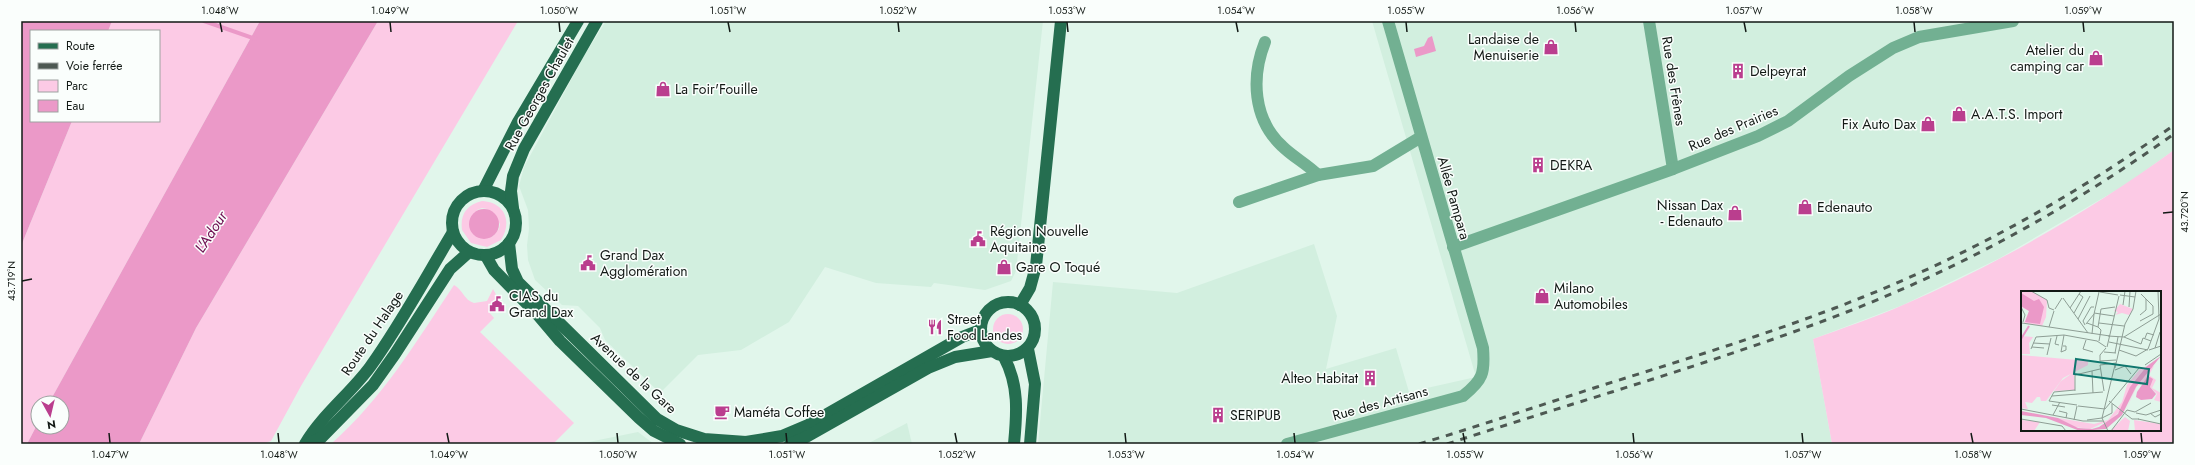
<svg xmlns="http://www.w3.org/2000/svg" width="2195" height="465" font-family="Jost,sans-serif">
  <style>
    .built { fill: #d2efdf }
    .green { fill: #fccae5; fill-rule: evenodd }
    .water { fill: #eb99c8 }
    .lines { fill: none; stroke-linecap: round; stroke-linejoin: round }
    .stream { stroke: #eb99c8; stroke-width: 4 }
    .minor { stroke: #72b092; stroke-width: 12 }
    .major { stroke: #256e50; stroke-width: 12 }
    .rail { stroke: #4d5852; stroke-width: 3; stroke-dasharray: 7 7; stroke-linecap: butt }
    .ticks { fill: none; stroke: #121915; stroke-width: 1.5 }
    .labels { text-anchor: middle; stroke-width: 3; stroke-linejoin: round; paint-order: stroke }
    .poi-label { font-size: 14px; fill: #121915; stroke: #fafefc; text-anchor: start }
    .street-label { font-size: 14px; fill: #121915; stroke: #fafefc }
    .water-label { font-size: 15px; font-style: italic; fill: #6d0d50; stroke: #fafefc }
    .inset-river { fill: none; stroke: #eb99c8; stroke-width: 2 }
    .inset-road { fill: none; stroke: #8e9e95; stroke-width: 1 }
    .view { fill: #0f766e; fill-opacity: 0.15; stroke: #0f766e; stroke-width: 2 }
    .inset-edge { fill: none; stroke: #121915; stroke-width: 2 }
    .neatline { fill: none; stroke: #121915; stroke-width: 1.5 }
    .ticks-label { font-size: 10px; text-anchor: middle; fill: #121915 }
  </style>
  <rect width="100%" height="100%" fill="#e1f6eb"/>
  <g class="built">
    <polygon points="606,21 1043,21 1016,271 1011,281 985,290 934,283 931,287 876,283 825,267 789,322 741,350 698,355 660,393 605,340 600,328 578,306 562,305 535,280 528,260 527,245 529,229 528,210 519,186 524,167 584,56"/>
    <polygon points="1372,21 2174,21 2174,150 2127,184 2000,258 1903,305 1813,339 1832,444 1038,444 1053,282 1177,293 1314,244 1337,316 1326,369 1396,348 1409,392 1476,377"/>
    <polygon points="907,423 912,444 867,444"/>
    <polygon points="638,432 654,444 579,444"/>
    <polygon points="2174,442 2174,444 2038,444 2060,444"/>
  </g>
  <g class="green">
    <polygon points="112,21 260,21 49,403 38,403 38,423 27,444 21,444 21,246 72,121 159,121 159,31 108,31"/>
    <polygon points="378,21 518,21 301,386 271,441 262,444 139,444 196,328"/>
    <path d="M2174,150v292l-342,2 -19,-105c30,-11 61,-21 90,-34 95,-41 187,-94 271,-155zM2022,292h138v138h-138z"/>
    <path d="M482,201c22,1 31,20 19,39l-14,7 -16,-4 -9,-13c-2,-15 4,-25 20,-29zM482,208l5,1 13,15 -1,5 -7,8 -15,-27z"/>
    <path d="M454,285c9,5 10,15 20,18l13,-2 6,-12 6,11 -11,11 6,7 -14,14 94,91 -21,21h-222c52,-46 85,-102 123,-159z"/>
    <circle cx="1008" cy="329" r="15"/>
  </g>
  <g class="water">
    <polygon points="21,21 112,21 108,31 31,31 31,121 72,121 21,246"/>
    <polygon points="260,21 378,21 196,328 139,444 27,444 38,423 38,427 62,427 62,403 49,403"/>
    <polygon points="1432,36 1436,51 1416,57 1414,49 1424,46 1428,38"/>
    <circle cx="484" cy="224" r="15"/>
  </g>
  <g class="lines">
    <polyline class="stream" points="204,21 256,39"/>
    <g class="minor">
      <polyline points="1649,21 1673,169"/>
      <path d="M1265,42c-14,35 -12,77 17,104 11,11 25,18 36,29"/>
      <polyline points="1239,202 1318,175 1373,166 1421,137"/>
      <polyline points="1453,247 1673,169 1758,136 1788,121 1849,76 1893,48 1919,37 2013,21"/>
      <path d="M1287,444l176,-48c20,-16 22,-23 20,-48l-95,-327"/>
    </g>
    <g class="major">
      <polyline points="483,191 518,122 578,21"/>
      <circle cx="484" cy="223" r="32"/>
      <polyline points="513,208 511,191 513,176 524,149 597,21"/>
      <polyline points="509,243 512,269 518,282 657,419 676,430 704,439 746,442 782,436 808,425 962,337 980,330"/>
      <polyline points="486,256 494,270 538,315 560,341 639,418 654,431 680,444"/>
      <circle cx="1008" cy="329" r="27"/>
      <polyline points="1020,305 1030,288 1036,266 1061,21"/>
      <polyline points="1028,349 1035,384 1030,444"/>
      <path d="M1004,357c15,28 13,56 10,87"/>
      <path d="M305,444c17,-29 45,-50 65,-77 31,-43 56,-90 83,-135"/>
      <polyline points="308,444 321,438 373,385 395,354 450,269 469,252"/>
      <polyline points="790,444 806,437 928,368 955,357 992,351"/>
    </g>
    <g class="rail">
      <path d="M1419,444c60,-18 119,-38 178,-57 89,-28 179,-55 266,-90 110,-44 214,-103 311,-172"/>
      <path d="M1447,444c140,-46 283,-85 420,-140 109,-44 211,-102 307,-170"/>
    </g>
  </g>
  <path class="ticks" d="M220,22l2,10M390,22l1,10M559,22l1,10M728,22l2,10M898,22l1,10M1067,22l1,10M1236,22l2,10M1406,22l1,10M1575,22l1,10M1744,22l2,10M1914,22l1,10M2083,22l1,10M2163,213l10,-1M22,281l10,-2M109,433l1,10M278,433l1,10M447,433l2,10M617,433l1,10M786,433l1,10M955,433l2,10M1125,433l1,10M1294,433l1,10M1463,433l2,10M1633,433l1,10M1802,433l1,10M1971,433l2,10M2141,433l1,10"/>
  <defs>
    <g id="shop-bare" transform="scale(1.2)"><path d="M-5-2.5h2.3a2.7 3.5 0 0 1 5.4 0H5L5.5 6h-11ZM-1.5-2.5h3a1.5 2.3 0 0 0-3 0Z" fill="#ba3e8e" stroke="#fafefc" stroke-width="2.5" paint-order="stroke"/></g>
    <g id="building-bare" transform="scale(1.2)"><path d="M-4-6H4V6H1V3H-1V6H-4ZM-2.5-4.3h1.7v1.8h-1.7ZM.8-4.3h1.7v1.8H.8ZM-2.5-1h1.7V.8h-1.7ZM.8-1h1.7V.8H.8Z" fill="#ba3e8e" stroke="#fafefc" stroke-width="2.5" paint-order="stroke"/></g>
    <g id="civic-bare" transform="scale(1.2)"><path d="M-.6-6.5H3V-4.5H.6V-3L4-1V1h2V6H-6V1h2V-1L-.6-3ZM-1.2 2.5V6h2.4V2.5Z" fill="#ba3e8e" stroke="#fafefc" stroke-width="2.5" paint-order="stroke"/></g>
    <g id="restaurant-bare" transform="scale(1.2)"><path d="M-5-6h1v4h1v-4h1v4h1v-4h1v5L-1.5 .5V6h-2V.5L-5-1ZM5-6V6H3V1.5H1.5Q1.5-4 5-6Z" fill="#ba3e8e" stroke="#fafefc" stroke-width="2.5" paint-order="stroke"/></g>
    <g id="cafe-bare" transform="scale(1.2)"><path d="M-5.5-4.5H6V0H3Q3 3.5 0 3.5H-2.5Q-5.5 3.5-5.5 0ZM3-3.2v2h1.7v-2ZM-6 4.5H4V6H-6Z" fill="#ba3e8e" stroke="#fafefc" stroke-width="2.5" paint-order="stroke"/></g>
  </defs>
  <g fill-rule="evenodd">
    <use href="#shop-bare" x="1551" y="47"/>
    <use href="#shop-bare" x="2096" y="58"/>
    <use href="#building-bare" x="1738" y="71"/>
    <use href="#shop-bare" x="663" y="89"/>
    <use href="#shop-bare" x="1959" y="114"/>
    <use href="#shop-bare" x="1928" y="124"/>
    <use href="#building-bare" x="1538" y="165"/>
    <use href="#shop-bare" x="1805" y="207"/>
    <use href="#shop-bare" x="1735" y="213"/>
    <use href="#civic-bare" x="978" y="239"/>
    <use href="#civic-bare" x="588" y="263"/>
    <use href="#shop-bare" x="1004" y="267"/>
    <use href="#shop-bare" x="1542" y="296"/>
    <use href="#civic-bare" x="497" y="304"/>
    <use href="#restaurant-bare" x="935" y="327"/>
    <use href="#building-bare" x="1370" y="378"/>
    <use href="#cafe-bare" x="722" y="412"/>
    <use href="#building-bare" x="1218" y="415"/>
  </g>
  <g class="labels">
    <g class="poi-label">
      <text x="1539" y="44" text-anchor="end">Landaise de<tspan x="1539" dy="16">Menuiserie</tspan></text>
      <text x="2084" y="55" text-anchor="end">Atelier du<tspan x="2084" dy="16">camping car</tspan></text>
      <text x="1750" y="76">Delpeyrat</text>
      <text x="675" y="94">La Foir'Fouille</text>
      <text x="1971" y="119">A.A.T.S. Import</text>
      <text x="1916" y="129" text-anchor="end">Fix Auto Dax</text>
      <text x="1550" y="170">DEKRA</text>
      <text x="1723" y="210" text-anchor="end">Nissan Dax<tspan x="1723" dy="16">- Edenauto</tspan></text>
      <text x="1817" y="212">Edenauto</text>
      <text x="990" y="236">Région Nouvelle<tspan x="990" dy="16">Aquitaine</tspan></text>
      <text x="600" y="260">Grand Dax<tspan x="600" dy="16">Agglomération</tspan></text>
      <text x="1016" y="272">Gare O Toqué</text>
      <text x="1554" y="293">Milano<tspan x="1554" dy="16">Automobiles</tspan></text>
      <text x="509" y="301">CIAS du<tspan x="509" dy="16">Grand Dax</tspan></text>
      <text x="947" y="324">Street<tspan x="947" dy="16">Food Landes</tspan></text>
      <text x="1358" y="383" text-anchor="end">Alteo Habitat</text>
      <text x="734" y="417">Maméta Coffee</text>
      <text x="1230" y="420">SERIPUB</text>
    </g>
    <g class="street-label">
      <text transform="translate(1674 81) rotate(81)" y="5">Rue des Frênes</text>
      <text transform="translate(539 94) rotate(-61)" y="5">Rue Georges Chaulet</text>
      <text transform="translate(1733 128) rotate(-23)" y="5">Rue des Prairies</text>
      <text transform="translate(1454 198) rotate(74)" y="5">Allée Pampara</text>
      <text transform="translate(372 333) rotate(-56)" y="5">Route du Halage</text>
      <text transform="translate(634 373) rotate(43)" y="5">Avenue de la Gare</text>
      <text transform="translate(1380 403) rotate(-15)" y="5">Rue des Artisans</text>
    </g>
    <g class="water-label">
      <text transform="translate(211 232) rotate(-57)" y="5">L'Adour</text>
    </g>
  </g>
  <g transform="translate(2021 291)">
    <rect width="140" height="140" fill="#e1f6eb"/>
    <path d="M0,0h10l16,9 -1,17 -4,9 -18,-3 5,-12 -8,-4zM99,13l13,5 -4,6 -7,-2 -7,2 3,-3 -4,-1zM0,45l12,1 -4,6 1,11h-9zM0,64l67,6v4l-25,13 -17,23h-5l-1,-4h-3l-5,6 -7,-1 3,7 -7,-1zM126,75l-16,21 -9,22 -10,10 -22,10 -15,-2 -17,-9 36,6 14,-4 14,-18 5,-17 13,-16zM133,75l-5,9 7,5 -4,8 9,5v9l-7,-2 3,-6 -7,-7 3,-8 -16,7 -12,26 11,-25 15,-20zM53,81l1,18 -21,1 7,-10zM104,126l5,4 -2,10 -17,-1zM0,129l19,2 -6,9h-13zM113,129l27,4v7h-26z" fill="#fccae5"/>
    <path d="M0,2l13,8 5,-2 5,8 -4,17 -15,-2 4,-11 -8,-5zM140,65l-25,31 -14,28 -16,14 -26,2 -34,-13 -25,-3v-4l37,7 20,10 14,1 7,-2 19,-13 12,-27 17,-21zM127,85l5,3 -3,8 6,7 -4,5 -11,1 -5,-3 1,-5z" fill="#eb99c8"/>
    <path class="inset-river" d="M0,48l8,-13"/>
    <path class="inset-road" d="M10,0l16,9 2,8 5,2M79,1l18,3M120,3l12,12M99,4l15,2M42,7l25,35M102,14l2,-14M0,16l4,8 -2,7M108,16l1,-16M49,17l11,-17M34,18l7,-11M53,22l9,-16 -4,-3M73,22l20,3M119,24l6,-5v-11M57,28l12,-23M119,30l13,-7v-8M1,32l88,13M66,32l11,4 3,-18 14,-2M78,32l25,3M65,33l8,-10 5,-22M64,34l-2,-4 8,-14h3M28,36l5,-16M77,36l3,3 -2,11M71,43l2,-20M36,45l-2,8 4,1M87,45l16,1 37,-23M103,46l17,7 2,-6 8,3M124,47l2,-5 7,2M65,49l-3,9 10,3M88,51l39,8M12,52l17,1M42,55h3v4l-5,2 3,-17M11,56l12,1M86,56l12,-51M85,57l-6,7v6l16,-1M134,57l5,-16M10,58l5,-12 28,-2 33,6 9,6M127,58l11,-30 -1,-28M98,59l17,6 12,-7M128,59l12,-4M83,61l12,1M94,62l3,-16M26,64l4,-17M124,74l16,-11M94,77l10,-44 8,-15 3,-18M94,79l10,-4 6,8M71,80l1,22M54,99l-21,2 -5,9 28,4M54,100v-16l25,-6M83,100l-4,-26 16,-2M31,105l51,-4M88,110l23,18h7M31,114l13,2M57,115l27,3M0,118l62,12h20M84,118l34,-41M38,120l8,2 -1,5M114,121l16,-9M115,122l10,2 15,-5M129,122l5,4 6,-3M32,124l7,-13M81,127l10,-5v-9M0,128l41,7 4,5M117,128l23,5M53,129l3,-14M66,129l15,-2M19,140h18M87,140l-6,-13 13,-53M90,140l16,-21 8,2"/>
    <path class="view" d="M55,68l73,10 -2,15 -73,-10z"/>
    <rect width="140" height="140" class="inset-edge"/>
  </g>
  <rect width="2195" height="465" fill="none" stroke="#fafefc" stroke-width="44"/>
  <rect x="30" y="30" width="130" height="92" fill="#fafefc" stroke="#9da2a0"/>
  <rect x="38" y="43" width="20" height="6" fill="#256e50" stroke="#9da2a0"/>
  <text x="66" y="50" font-size="12" fill="#121915">Route</text>
  <rect x="38" y="63" width="20" height="6" fill="#4d5852" stroke="#9da2a0"/>
  <text x="66" y="70" font-size="12" fill="#121915">Voie ferrée</text>
  <rect x="38" y="80" width="20" height="12" fill="#fccae5" stroke="#9da2a0"/>
  <text x="66" y="90" font-size="12" fill="#121915">Parc</text>
  <rect x="38" y="100" width="20" height="12" fill="#eb99c8" stroke="#9da2a0"/>
  <text x="66" y="110" font-size="12" fill="#121915">Eau</text>
  <g transform="translate(50 415) rotate(172)"><circle r="19" fill="#fafefc" stroke="#9da2a0"/>
  <path d="M0-3L7 15L0 10L-7 15Z" fill="#ba3e8e"/>
  <text y="-6" font-size="11" font-weight="bold" text-anchor="middle" fill="#121915">N</text>
  </g>
  <rect x="22" y="22" width="2151" height="421" class="neatline"/>
  <g class="ticks-label">
    <text x="220" y="14">1.048°W</text>
    <text x="390" y="14">1.049°W</text>
    <text x="559" y="14">1.050°W</text>
    <text x="728" y="14">1.051°W</text>
    <text x="898" y="14">1.052°W</text>
    <text x="1067" y="14">1.053°W</text>
    <text x="1236" y="14">1.054°W</text>
    <text x="1406" y="14">1.055°W</text>
    <text x="1575" y="14">1.056°W</text>
    <text x="1744" y="14">1.057°W</text>
    <text x="1914" y="14">1.058°W</text>
    <text x="2083" y="14">1.059°W</text>
    <text transform="translate(2184 212) rotate(-90)" y="4">43.720°N</text>
    <text transform="translate(11 281) rotate(-90)" y="4">43.719°N</text>
    <text x="110" y="458">1.047°W</text>
    <text x="279" y="458">1.048°W</text>
    <text x="449" y="458">1.049°W</text>
    <text x="618" y="458">1.050°W</text>
    <text x="787" y="458">1.051°W</text>
    <text x="957" y="458">1.052°W</text>
    <text x="1126" y="458">1.053°W</text>
    <text x="1295" y="458">1.054°W</text>
    <text x="1465" y="458">1.055°W</text>
    <text x="1634" y="458">1.056°W</text>
    <text x="1803" y="458">1.057°W</text>
    <text x="1973" y="458">1.058°W</text>
    <text x="2142" y="458">1.059°W</text>
  </g>
</svg>
